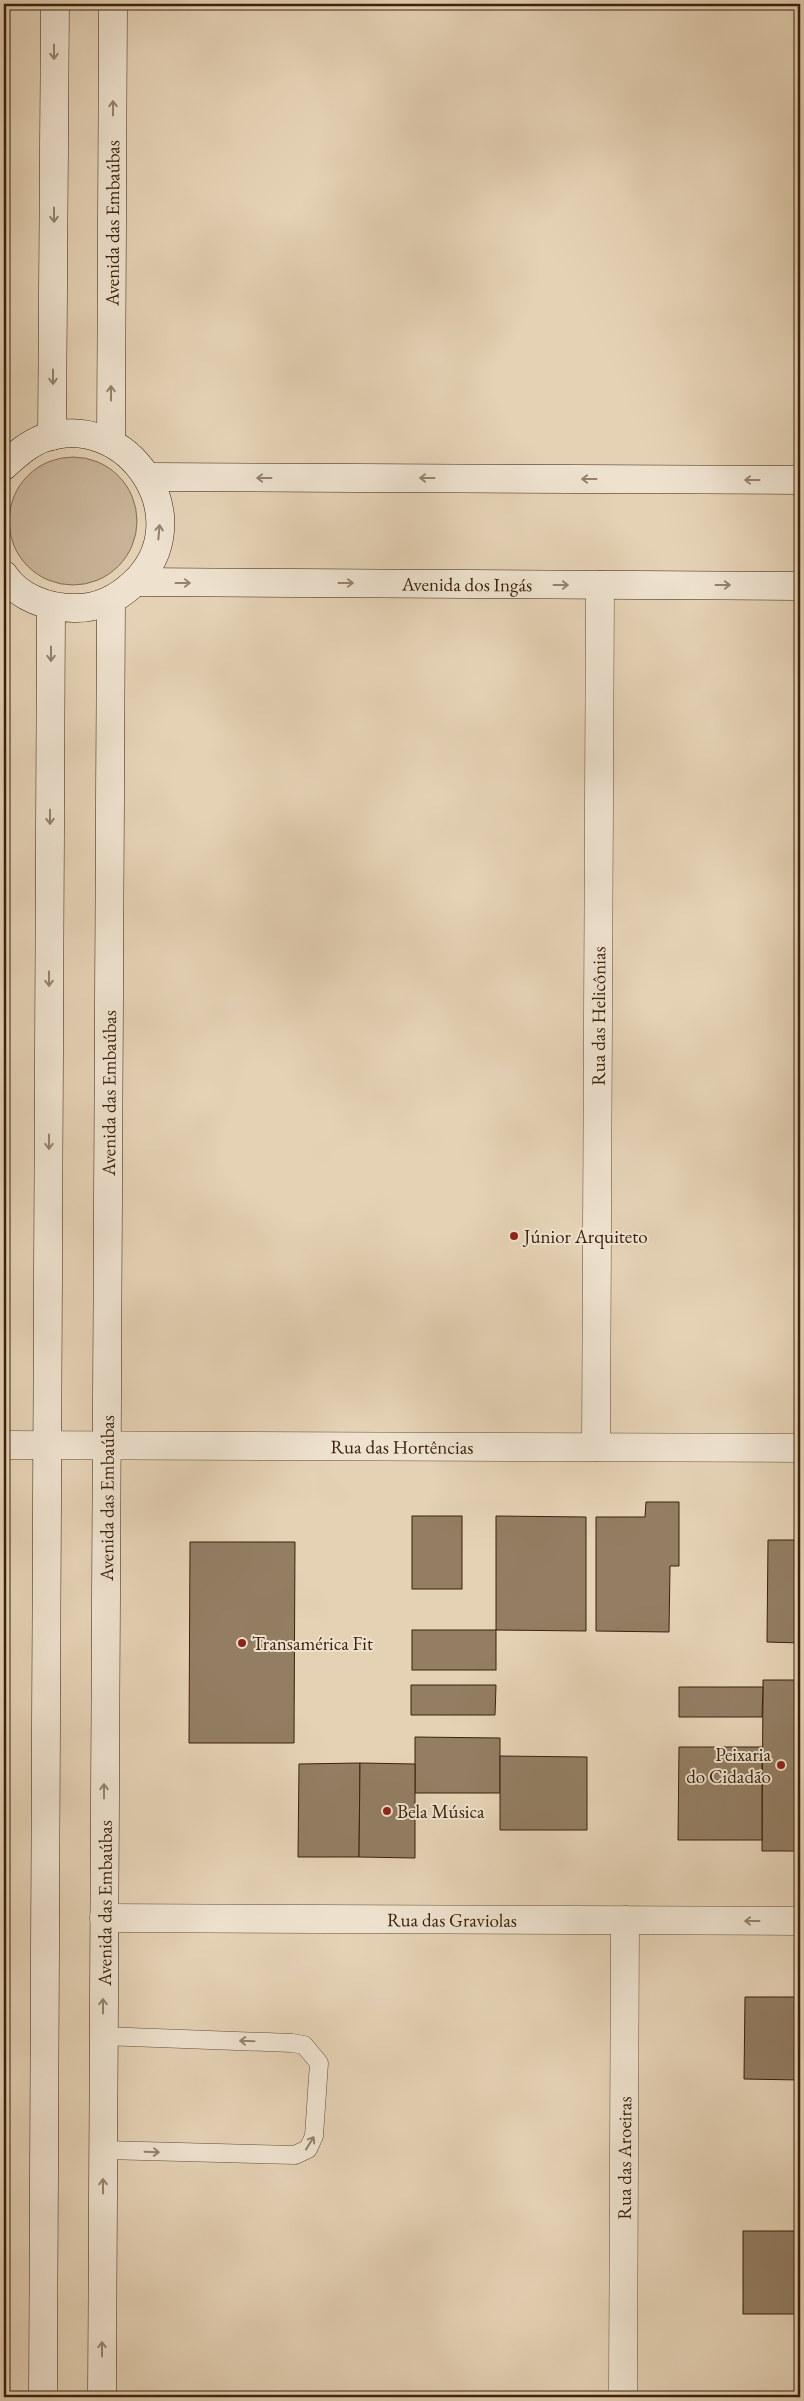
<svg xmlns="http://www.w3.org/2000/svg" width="804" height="2401" font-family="'EB Garamond',serif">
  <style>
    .green { fill: #c8b498; stroke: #826b52 }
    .building { fill: #937e63; stroke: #3b220b }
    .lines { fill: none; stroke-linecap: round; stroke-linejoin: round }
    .lane-casing { stroke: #664e36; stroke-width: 19 }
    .street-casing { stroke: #664e36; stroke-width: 29 }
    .secondary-casing { stroke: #3b220b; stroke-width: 29 }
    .lane { stroke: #eee2cf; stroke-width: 18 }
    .street { stroke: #eee2cf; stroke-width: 28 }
    .secondary { stroke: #eee2cf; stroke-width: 28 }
    .oneway { stroke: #94826d }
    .poi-dot { fill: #8f2418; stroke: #eee2cf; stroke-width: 2 }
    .labels { text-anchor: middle; stroke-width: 4; stroke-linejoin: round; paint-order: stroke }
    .street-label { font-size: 19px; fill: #3b220b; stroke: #eee2cf }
    .poi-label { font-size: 19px; fill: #3b220b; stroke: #eee2cf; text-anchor: start }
  </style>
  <rect width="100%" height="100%" fill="#e5d2b5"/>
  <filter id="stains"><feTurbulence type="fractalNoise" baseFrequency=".004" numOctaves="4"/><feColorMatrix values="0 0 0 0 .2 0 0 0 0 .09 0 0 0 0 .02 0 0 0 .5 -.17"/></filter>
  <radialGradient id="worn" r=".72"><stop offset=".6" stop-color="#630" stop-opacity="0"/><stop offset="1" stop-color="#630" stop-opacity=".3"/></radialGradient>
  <circle class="green" cx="73" cy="521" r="64"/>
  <g class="building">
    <polygon points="646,1502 679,1502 679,1566 670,1566 669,1632 596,1631 596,1517 645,1517"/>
    <rect x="412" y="1516" width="50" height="73"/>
    <polygon points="496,1516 586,1517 586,1631 496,1630"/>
    <polygon points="768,1540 800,1540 800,1643 767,1642"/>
    <polygon points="190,1542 295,1542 294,1743 189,1743"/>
    <rect x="412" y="1630" width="84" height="40"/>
    <polygon points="763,1680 800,1680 800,1851 762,1851"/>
    <polygon points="411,1685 496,1685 495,1715 411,1715"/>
    <polygon points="679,1687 763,1687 762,1717 679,1717"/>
    <polygon points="415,1737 500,1738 500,1793 415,1793"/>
    <polygon points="679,1747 762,1747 762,1840 678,1840"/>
    <polygon points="500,1756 587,1757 587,1830 500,1830"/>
    <polygon points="360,1763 359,1857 298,1857 299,1764"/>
    <polygon points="360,1763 415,1764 415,1858 359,1857"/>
    <polygon points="745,1997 800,1997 800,2080 744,2079"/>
    <rect x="743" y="2231" width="57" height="83"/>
  </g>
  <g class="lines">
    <g class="lane-casing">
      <polyline id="lane" points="103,2036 292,2043 304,2045 319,2063 314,2136 308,2149 295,2155 104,2150"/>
    </g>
    <g class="street-casing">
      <g id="street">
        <path id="s1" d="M4,1445l796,3"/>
        <path id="s2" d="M596,1447l4,-862"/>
        <path id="s3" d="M104,1918l696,3"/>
        <path id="s4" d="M623,2397l2,-477"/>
      </g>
    </g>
    <g class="secondary-casing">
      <g id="secondary">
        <polyline points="52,436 55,4"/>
        <path id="s5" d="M111,442l2,-438"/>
        <path d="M4,466c12,-11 24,-22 40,-28 85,-29 157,82 90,145 -17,16 -37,26 -61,25 -25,0 -55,-11 -69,-33"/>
        <polyline points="148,477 800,480"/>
        <path id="s6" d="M135,582l665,4"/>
        <polyline points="43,2397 51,606"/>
        <path id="s7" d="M102,2397l9,-1797"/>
      </g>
    </g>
    <use href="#lane" class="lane"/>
    <use href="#street" class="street"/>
    <use href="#secondary" class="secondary"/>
  </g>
  <defs><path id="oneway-shaft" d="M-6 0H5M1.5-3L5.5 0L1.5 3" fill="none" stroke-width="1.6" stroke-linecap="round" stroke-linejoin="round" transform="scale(1.25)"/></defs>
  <g class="oneway">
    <use href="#oneway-shaft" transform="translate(54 52) rotate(90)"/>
    <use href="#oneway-shaft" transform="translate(113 108) rotate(-90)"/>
    <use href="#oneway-shaft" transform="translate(54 215) rotate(90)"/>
    <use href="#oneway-shaft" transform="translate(53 377) rotate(90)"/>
    <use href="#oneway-shaft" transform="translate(111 393) rotate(-90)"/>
    <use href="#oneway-shaft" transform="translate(264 478) rotate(-180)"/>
    <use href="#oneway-shaft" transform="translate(427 478) rotate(-180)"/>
    <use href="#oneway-shaft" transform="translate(589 479) rotate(-180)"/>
    <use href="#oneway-shaft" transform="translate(752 480) rotate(-180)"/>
    <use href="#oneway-shaft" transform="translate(159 532) rotate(-85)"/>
    <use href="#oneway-shaft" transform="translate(183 583)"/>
    <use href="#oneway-shaft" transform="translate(346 583)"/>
    <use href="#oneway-shaft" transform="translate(561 585)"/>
    <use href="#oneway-shaft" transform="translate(723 585)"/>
    <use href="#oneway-shaft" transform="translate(51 654) rotate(90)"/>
    <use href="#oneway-shaft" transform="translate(50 817) rotate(90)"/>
    <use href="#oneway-shaft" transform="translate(49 979) rotate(90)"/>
    <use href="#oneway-shaft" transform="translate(49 1142) rotate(90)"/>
    <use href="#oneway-shaft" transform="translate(104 1791) rotate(-90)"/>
    <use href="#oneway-shaft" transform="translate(752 1921) rotate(-180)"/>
    <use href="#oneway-shaft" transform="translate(103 2006) rotate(-90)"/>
    <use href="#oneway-shaft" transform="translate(247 2041) rotate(-178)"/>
    <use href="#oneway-shaft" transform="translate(310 2143) rotate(-58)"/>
    <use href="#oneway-shaft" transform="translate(152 2152) rotate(2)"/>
    <use href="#oneway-shaft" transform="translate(103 2186) rotate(-90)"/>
    <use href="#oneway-shaft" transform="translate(102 2349) rotate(-90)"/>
  </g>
  <g class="poi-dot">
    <circle cx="514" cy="1236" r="5"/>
    <circle cx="242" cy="1643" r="5"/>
    <circle cx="781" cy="1765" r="5"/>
    <circle cx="387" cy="1811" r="5"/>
  </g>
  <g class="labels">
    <g class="street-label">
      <text dy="7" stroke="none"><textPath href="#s5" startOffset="219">Avenida das Embaúbas</textPath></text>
      <text dy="7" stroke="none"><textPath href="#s6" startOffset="332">Avenida dos Ingás</textPath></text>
      <text dy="7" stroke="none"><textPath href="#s2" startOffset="431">Rua das Helicônias</textPath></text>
      <text dy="7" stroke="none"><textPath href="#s7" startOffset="1304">Avenida das Embaúbas</textPath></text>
      <text dy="7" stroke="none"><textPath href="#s1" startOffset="398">Rua das Hortências</textPath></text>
      <text dy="7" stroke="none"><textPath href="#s7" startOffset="899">Avenida das Embaúbas</textPath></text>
      <text dy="7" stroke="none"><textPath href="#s7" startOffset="494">Avenida das Embaúbas</textPath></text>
      <text dy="7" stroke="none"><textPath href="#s3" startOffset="348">Rua das Graviolas</textPath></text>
      <text dy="7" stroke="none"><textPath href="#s4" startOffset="239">Rua das Aroeiras</textPath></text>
    </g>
    <g class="poi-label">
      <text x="524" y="1243">Júnior Arquiteto</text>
      <text x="252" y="1650">Transamérica Fit</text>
      <text x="771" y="1761" text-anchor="end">Peixaria<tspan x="771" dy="22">do Cidadão</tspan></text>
      <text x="397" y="1818">Bela Música</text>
    </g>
  </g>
  <rect width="804" height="2401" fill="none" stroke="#e5d2b5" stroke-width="20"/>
  <rect x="5" y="5" width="794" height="2391" fill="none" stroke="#3b220b" stroke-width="2.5"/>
  <rect x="10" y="10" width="784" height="2381" fill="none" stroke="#3b220b"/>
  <rect width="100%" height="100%" filter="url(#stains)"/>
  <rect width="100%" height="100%" fill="url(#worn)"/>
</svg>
